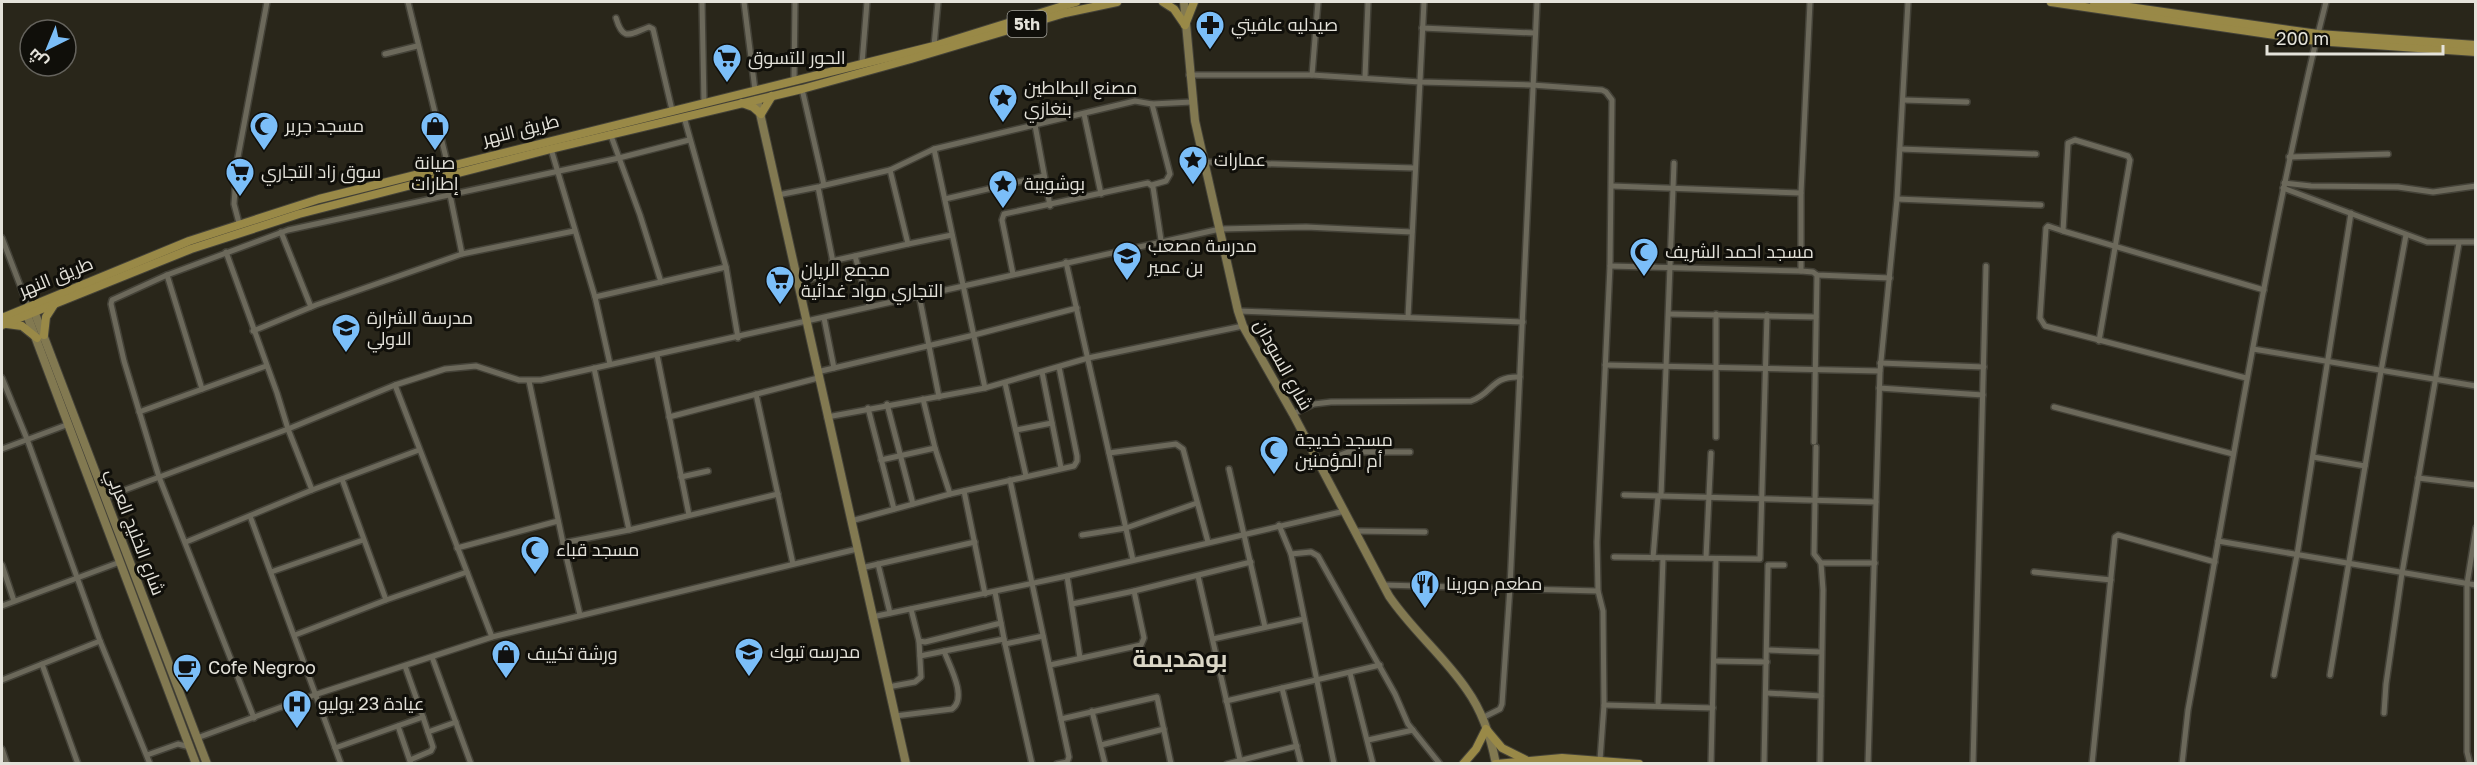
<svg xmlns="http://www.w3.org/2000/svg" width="2477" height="765" font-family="'Golos Text',Cairo,sans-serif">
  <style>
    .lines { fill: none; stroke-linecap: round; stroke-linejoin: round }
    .street-casing { stroke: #444238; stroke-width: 8 }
    .secondary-casing { stroke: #444238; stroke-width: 10 }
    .primary-casing { stroke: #444238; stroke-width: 10 }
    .street { stroke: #6c695b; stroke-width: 5 }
    .secondary { stroke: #827951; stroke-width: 8 }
    .primary { stroke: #998947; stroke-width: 8 }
    .labels { text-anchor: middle; stroke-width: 6; stroke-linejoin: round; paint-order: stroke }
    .shield { fill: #100f0a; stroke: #a4a39c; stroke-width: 1.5 }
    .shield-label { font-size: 16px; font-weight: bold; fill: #e4e2da }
    .poi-label { font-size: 18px; fill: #e4e2da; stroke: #100f0a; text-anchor: start }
    .street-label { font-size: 18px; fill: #e4e2da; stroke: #100f0a }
    .district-label { font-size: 24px; font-weight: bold; fill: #dad6c6; stroke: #100f0a }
  </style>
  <rect width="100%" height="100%" fill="#29261a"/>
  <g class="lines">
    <g class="street-casing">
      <g id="street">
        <polyline points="408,2 448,166"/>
        <polyline points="702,2 704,102"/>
        <polyline points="744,2 755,90"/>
        <path d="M616,18c7,24 14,16 33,9l4,2 19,81"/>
        <polyline points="1422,28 1534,33"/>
        <polyline points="2318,34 2326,2"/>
        <polyline points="934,46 938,2"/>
        <polyline points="385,54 417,46"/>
        <polyline points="862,63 867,2"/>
        <polyline points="1189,75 1312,75 1420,82 1532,85 1602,90 1606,92 1612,100 1610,266 1597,542 1598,591 1603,611 1604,705 1600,760"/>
        <polyline points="1312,75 1318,2"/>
        <polyline points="1365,77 1368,2"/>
        <polyline points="794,81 795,2"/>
        <polyline points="802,89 824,185"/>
        <polyline points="1903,100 1967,102"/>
        <polyline points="1084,114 1101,194"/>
        <polyline points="684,117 726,267 738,338"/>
        <polyline points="1035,125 1050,206"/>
        <polyline points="610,133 640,215 661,282"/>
        <polyline points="551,149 595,297 610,364"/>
        <polyline points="934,149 985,388"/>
        <polyline points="1900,149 2036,154"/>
        <polyline points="2289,157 2388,154"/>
        <polyline points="1206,162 1414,168"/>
        <polyline points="446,175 462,254"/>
        <polyline points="2284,183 2311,186 2398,187 2433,192 2476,186"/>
        <polyline points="1152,185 1166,181 1170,174 1152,104"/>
        <polyline points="821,186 890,170"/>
        <polyline points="1612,186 1801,193"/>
        <polyline points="2283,188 2427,242 2476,242"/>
        <polyline points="778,195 818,187 834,267 830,273 797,284"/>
        <polyline points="945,199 1044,176"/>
        <polyline points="1897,199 2041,205"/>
        <polyline points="239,223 234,204 237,162 267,2"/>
        <polyline points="2063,231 2068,143 2075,140 2128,156 2130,160 2099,341"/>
        <polyline points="281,232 311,307"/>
        <polyline points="2,238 28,306"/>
        <polyline points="908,244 952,235"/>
        <polyline points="226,252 277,393 288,429 312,490"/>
        <polyline points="855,256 869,306"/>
        <polyline points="832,261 908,244 890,170 934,149 1135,101 1152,104 1192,102"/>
        <polyline points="1066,262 1133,560"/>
        <polyline points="1610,266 1801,271 1813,272 1817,275 1890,278"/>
        <polyline points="1801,271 1801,193 1810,2"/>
        <polyline points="1013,274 1002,220 1004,214 1148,183 1153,187 1161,240"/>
        <polyline points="167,275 202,389"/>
        <polyline points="919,295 939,397"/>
        <polyline points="595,297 726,267"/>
        <polyline points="1238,311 1523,322"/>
        <polyline points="1669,314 1816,317"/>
        <polyline points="1408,317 1424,2"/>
        <polyline points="824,318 834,368"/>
        <polyline points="253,331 316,305 462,254 574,231"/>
        <polyline points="2253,349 2476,386"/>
        <polyline points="657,355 689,515"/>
        <polyline points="1880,363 1984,367"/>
        <polyline points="1605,365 1880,371"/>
        <polyline points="594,368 629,530"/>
        <polyline points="817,372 974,335 1077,308"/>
        <polyline points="1042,372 1061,468"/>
        <polyline points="2,378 27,439 100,641 150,764"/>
        <polyline points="2246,378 2045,326 2040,318 2046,228 2048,226 2063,231 2264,290"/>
        <polyline points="529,381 563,543 580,615"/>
        <polyline points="1005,383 1026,476"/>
        <polyline points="395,385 492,637"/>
        <polyline points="1879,388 1983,395"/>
        <polyline points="756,394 793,564"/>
        <polyline points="923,399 935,448"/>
        <polyline points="887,404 913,504"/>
        <polyline points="2054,407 2233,454"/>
        <polyline points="868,408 894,509"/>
        <polyline points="139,412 266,366"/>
        <path d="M1293,414l21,-10 17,-2 140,-1c23,-8 19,-25 49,-24"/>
        <polyline points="669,417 818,378"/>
        <polyline points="827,417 985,388 1088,358 1243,326"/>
        <polyline points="1016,430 1052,423"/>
        <polyline points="1716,437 1716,314"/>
        <polyline points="1814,442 1817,275"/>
        <polyline points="1816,447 1814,554 1821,563 1823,590 1820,764"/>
        <polyline points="2,449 69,424"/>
        <polyline points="1109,453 1176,444 1183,449 1208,542"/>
        <polyline points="2313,457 2365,466"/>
        <polyline points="881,460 935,448 950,494 1074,466 1077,461 1077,456 1059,367"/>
        <polyline points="1320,463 1348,452 1410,452"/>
        <polyline points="1229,469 1265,627"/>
        <polyline points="681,477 708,471"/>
        <polyline points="2418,478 2476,485"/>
        <polyline points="342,479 386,600"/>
        <polyline points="1010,480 1069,757 1067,762 1057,764"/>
        <polyline points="964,491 985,594"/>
        <polyline points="1624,495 1876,502"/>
        <polyline points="1661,496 1674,163"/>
        <polyline points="106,497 288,429 395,385 445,369 476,366 519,380 541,380 1220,229 1306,227 1412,232"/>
        <polyline points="250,516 341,764"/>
        <polyline points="851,521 950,494"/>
        <polyline points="1279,525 1291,554 1334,764"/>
        <polyline points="1354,531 1425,532"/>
        <polyline points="1082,535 1126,528 1197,503"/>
        <polyline points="2218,541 2476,585"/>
        <polyline points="186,542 312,490 419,450"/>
        <polyline points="563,543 629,530 778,494"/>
        <polyline points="457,548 558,521"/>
        <polyline points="1291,554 1311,552 1318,556 1395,694 1408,724 1440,764"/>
        <polyline points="1614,557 1760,559 1767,315"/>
        <polyline points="1653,558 1658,496"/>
        <polyline points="1706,558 1711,453"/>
        <polyline points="1821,563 1875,563"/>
        <polyline points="878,564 890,613"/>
        <polyline points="2,565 14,601"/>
        <polyline points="861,568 975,542"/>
        <polyline points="271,572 363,540"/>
        <polyline points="2034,572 2111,580"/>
        <polyline points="1067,576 1080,658"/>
        <polyline points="1198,576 1240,760"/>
        <polyline points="1383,585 1598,591"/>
        <polyline points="995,592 1001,623"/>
        <polyline points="1072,604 1134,591 1251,562"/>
        <polyline points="2,606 120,562"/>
        <polyline points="872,617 1067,576 1345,511"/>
        <polyline points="295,635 386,600 467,572"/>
        <polyline points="1213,639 1304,619"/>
        <polyline points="919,641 925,642 1001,623 1005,644"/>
        <polyline points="1768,650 1821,652"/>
        <polyline points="920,656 1004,639"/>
        <polyline points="432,657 471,764"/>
        <polyline points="1715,661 1767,662"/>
        <polyline points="42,664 78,764"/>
        <polyline points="1050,665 1141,645 1144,638 1134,591"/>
        <polyline points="405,666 423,717"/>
        <polyline points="1350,673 1373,764"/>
        <polyline points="2274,675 2297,555 2351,213"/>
        <polyline points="2330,675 2381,371 2406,235"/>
        <polyline points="2,680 100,641"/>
        <polyline points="888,687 915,682 921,677 919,641 911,609"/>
        <polyline points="1282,688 1301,764"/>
        <polyline points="1767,693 1821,696"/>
        <polyline points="1226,701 1380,665"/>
        <polyline points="1604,705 1713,708"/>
        <polyline points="1658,706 1663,558"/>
        <polyline points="1092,711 1105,764"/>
        <polyline points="2384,713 2386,684 2402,573 2459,243"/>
        <path d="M895,716l57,-7c16,-11 -3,-44 -8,-58"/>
        <polyline points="254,718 159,477 124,361 111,304 112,300 167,275 288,230 619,158 689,140"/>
        <polyline points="1482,718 1500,709 1502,704 1510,587 1537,2"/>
        <polyline points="1061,719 1157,697 1171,764"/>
        <polyline points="398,726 411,764"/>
        <polyline points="428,732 456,722"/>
        <polyline points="197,738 317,694 492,637 857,549"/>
        <polyline points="1368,740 1413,730"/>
        <polyline points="1101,745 1164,729"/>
        <polyline points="335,748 423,717 433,747 431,751 410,760"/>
        <polyline points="2,749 7,764"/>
        <polyline points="147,755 178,744 190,747"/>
        <polyline points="1032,764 1005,644 1043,636"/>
        <polyline points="1227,764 1297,746"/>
        <polyline points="1711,764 1716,559"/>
        <polyline points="1764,764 1768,565 1784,565"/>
        <polyline points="1868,764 1880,371 1897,199 1908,2"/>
        <polyline points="1973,764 1986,266"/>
        <polyline points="2092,764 2115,537 2118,535 2215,562"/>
        <path d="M2182,764l6,-54c41,-223 76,-448 128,-669"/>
        <polyline points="2470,764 2467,752 2467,584 2476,528"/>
      </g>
    </g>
    <g class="secondary-casing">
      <g id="secondary">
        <path d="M1184,2l11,119 43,190 5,15 50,88 96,182c23,34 55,60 78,94 15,21 24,48 29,74"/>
        <polyline points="757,100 906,764"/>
        <polyline points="34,311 207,764"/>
        <polyline points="27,315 196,764"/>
      </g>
    </g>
    <g class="primary-casing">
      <g id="primary">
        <polyline points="1163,2 1174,9 1185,25"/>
        <polyline points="2051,2 2316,41 2476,52"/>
        <polyline points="2094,2 2318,34 2476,45"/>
        <polyline points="1185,25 1194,2"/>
        <polyline points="742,103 753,107 761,114 772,96"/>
        <polyline points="2,318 189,241 319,199 934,46 1076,2"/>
        <polyline points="7,324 22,326 37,338"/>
        <polyline points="2,325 191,249 299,214 551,149 802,89 911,59 1065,13 1117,2"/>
        <polyline points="44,335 46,317 55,303"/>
        <polyline points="1463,764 1476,749 1486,729 1502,748 1526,760"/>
        <polyline points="1496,764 1562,758 1639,764"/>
      </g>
    </g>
    <use href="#street" class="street"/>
    <use href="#secondary" class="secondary"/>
    <use href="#primary" class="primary"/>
  </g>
  <defs>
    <g id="pharmacy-pin" transform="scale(1.5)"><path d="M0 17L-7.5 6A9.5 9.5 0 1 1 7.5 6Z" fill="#7bbef8" stroke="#100f0a"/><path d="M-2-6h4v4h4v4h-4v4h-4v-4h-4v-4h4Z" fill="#111"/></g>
    <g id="supermarket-pin" transform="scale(1.5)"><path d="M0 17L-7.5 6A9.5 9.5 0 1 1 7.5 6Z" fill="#7bbef8" stroke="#100f0a"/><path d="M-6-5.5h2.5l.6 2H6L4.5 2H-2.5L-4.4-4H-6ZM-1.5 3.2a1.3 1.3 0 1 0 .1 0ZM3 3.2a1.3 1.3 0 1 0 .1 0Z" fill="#111"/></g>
    <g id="sight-pin" transform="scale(1.5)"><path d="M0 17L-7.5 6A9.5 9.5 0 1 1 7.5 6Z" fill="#7bbef8" stroke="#100f0a"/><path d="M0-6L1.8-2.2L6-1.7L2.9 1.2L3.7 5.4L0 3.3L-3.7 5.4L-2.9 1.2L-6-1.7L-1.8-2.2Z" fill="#111"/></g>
    <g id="mosque-pin" transform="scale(1.5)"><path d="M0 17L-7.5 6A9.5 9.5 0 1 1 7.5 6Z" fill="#7bbef8" stroke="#100f0a"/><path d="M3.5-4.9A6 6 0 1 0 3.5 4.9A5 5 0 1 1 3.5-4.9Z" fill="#111"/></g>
    <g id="shop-pin" transform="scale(1.5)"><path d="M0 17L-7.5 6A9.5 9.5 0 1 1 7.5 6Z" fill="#7bbef8" stroke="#100f0a"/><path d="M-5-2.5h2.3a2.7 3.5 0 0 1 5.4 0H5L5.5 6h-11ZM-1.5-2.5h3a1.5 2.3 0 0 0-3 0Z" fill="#111"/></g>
    <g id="school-pin" transform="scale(1.5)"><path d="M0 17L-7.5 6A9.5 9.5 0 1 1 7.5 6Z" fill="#7bbef8" stroke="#100f0a"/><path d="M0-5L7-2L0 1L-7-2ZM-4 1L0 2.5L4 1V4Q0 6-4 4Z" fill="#111"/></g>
    <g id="restaurant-pin" transform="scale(1.5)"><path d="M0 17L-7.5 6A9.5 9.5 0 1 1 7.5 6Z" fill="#7bbef8" stroke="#100f0a"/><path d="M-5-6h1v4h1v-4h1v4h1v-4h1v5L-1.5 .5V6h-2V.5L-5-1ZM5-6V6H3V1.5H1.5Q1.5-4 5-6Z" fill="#111"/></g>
    <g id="cafe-pin" transform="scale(1.5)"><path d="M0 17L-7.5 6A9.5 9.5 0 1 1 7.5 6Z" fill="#7bbef8" stroke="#100f0a"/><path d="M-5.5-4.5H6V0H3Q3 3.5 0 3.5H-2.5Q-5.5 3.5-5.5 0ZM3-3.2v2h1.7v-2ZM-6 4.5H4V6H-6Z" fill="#111"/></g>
    <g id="hospital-pin" transform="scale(1.5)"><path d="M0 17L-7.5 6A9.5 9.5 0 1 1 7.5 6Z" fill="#7bbef8" stroke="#100f0a"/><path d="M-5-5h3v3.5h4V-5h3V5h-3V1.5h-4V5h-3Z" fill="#111"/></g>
  </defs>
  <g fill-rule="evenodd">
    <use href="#pharmacy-pin" x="1210" y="25"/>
    <use href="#supermarket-pin" x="727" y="58"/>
    <use href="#sight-pin" x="1003" y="98"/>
    <use href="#mosque-pin" x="264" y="126"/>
    <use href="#shop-pin" x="435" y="126"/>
    <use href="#sight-pin" x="1193" y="160"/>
    <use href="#supermarket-pin" x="240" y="172"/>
    <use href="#sight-pin" x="1003" y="184"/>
    <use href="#mosque-pin" x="1644" y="252"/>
    <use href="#school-pin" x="1127" y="256"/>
    <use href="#supermarket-pin" x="780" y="280"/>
    <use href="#school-pin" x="346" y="328"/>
    <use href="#mosque-pin" x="1274" y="450"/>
    <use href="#mosque-pin" x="535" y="550"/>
    <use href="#restaurant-pin" x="1425" y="584"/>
    <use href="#school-pin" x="749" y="652"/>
    <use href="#shop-pin" x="506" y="654"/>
    <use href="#cafe-pin" x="187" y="668"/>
    <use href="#hospital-pin" x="297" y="704"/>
  </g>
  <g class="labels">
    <rect class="shield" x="1007.5" y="11" width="39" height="26" rx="4.5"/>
    <g class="shield-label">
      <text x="1027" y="30">5th</text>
    </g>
    <g class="poi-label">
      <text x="1231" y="31">صيدليه عافيتي</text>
      <text x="748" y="64">الحور للتسوق</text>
      <text x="1024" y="94">مصنع البطاطين<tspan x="1024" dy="21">بنغازي</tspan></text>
      <text x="285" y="132">مسجد جرير</text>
      <text x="1214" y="166">عمارات</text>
      <text x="435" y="169" text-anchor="middle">صيانة<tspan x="435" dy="21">إطارات</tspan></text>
      <text x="261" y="178">سوق زاد التجاري</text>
      <text x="1024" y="190">بوشويبة</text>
      <text x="1148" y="252">مدرسة مصعب<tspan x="1148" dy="21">بن عمير</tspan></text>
      <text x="1665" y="258">مسجد احمد الشريف</text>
      <text x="801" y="276">مجمع الريان<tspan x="801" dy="21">التجاري مواد غدائية</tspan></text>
      <text x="367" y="324">مدرسة الشرارة<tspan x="367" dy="21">الاولي</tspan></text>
      <text x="1295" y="446">مسجد خديجة<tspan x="1295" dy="21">أم المؤمنين</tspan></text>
      <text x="556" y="556">مسجد قباء</text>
      <text x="1446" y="590">مطعم مورينا</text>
      <text x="770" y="658">مدرسه تبوك</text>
      <text x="527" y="660">ورشة تكييف</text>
      <text x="208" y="674">Cofe Negroo</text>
      <text x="318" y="710">عيادة 23 يوليو</text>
    </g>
    <g class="street-label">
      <text transform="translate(521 130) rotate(-14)" y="6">طريق النهر</text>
      <text transform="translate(56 277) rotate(-22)" y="6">طريق النهر</text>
      <text transform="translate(1283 365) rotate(61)" y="6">شارع السودان</text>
      <text transform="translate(135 532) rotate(69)" y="6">شارع الخليج العربي</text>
    </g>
    <g class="district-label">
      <text x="1180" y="667">بوهديمة</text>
    </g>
  </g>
  <rect width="2477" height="765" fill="none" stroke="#e4e2da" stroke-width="6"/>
  <g transform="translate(48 48) rotate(223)"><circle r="28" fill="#100f0a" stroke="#65635d" stroke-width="1.5"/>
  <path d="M0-4.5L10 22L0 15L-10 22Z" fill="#7bbef8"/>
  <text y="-9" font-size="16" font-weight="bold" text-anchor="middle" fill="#e4e2da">ش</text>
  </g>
  <path d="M2267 45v9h176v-9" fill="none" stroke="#e4e2da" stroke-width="3"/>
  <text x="2276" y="45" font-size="18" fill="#e4e2da" stroke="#100f0a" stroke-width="4.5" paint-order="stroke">200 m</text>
</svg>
